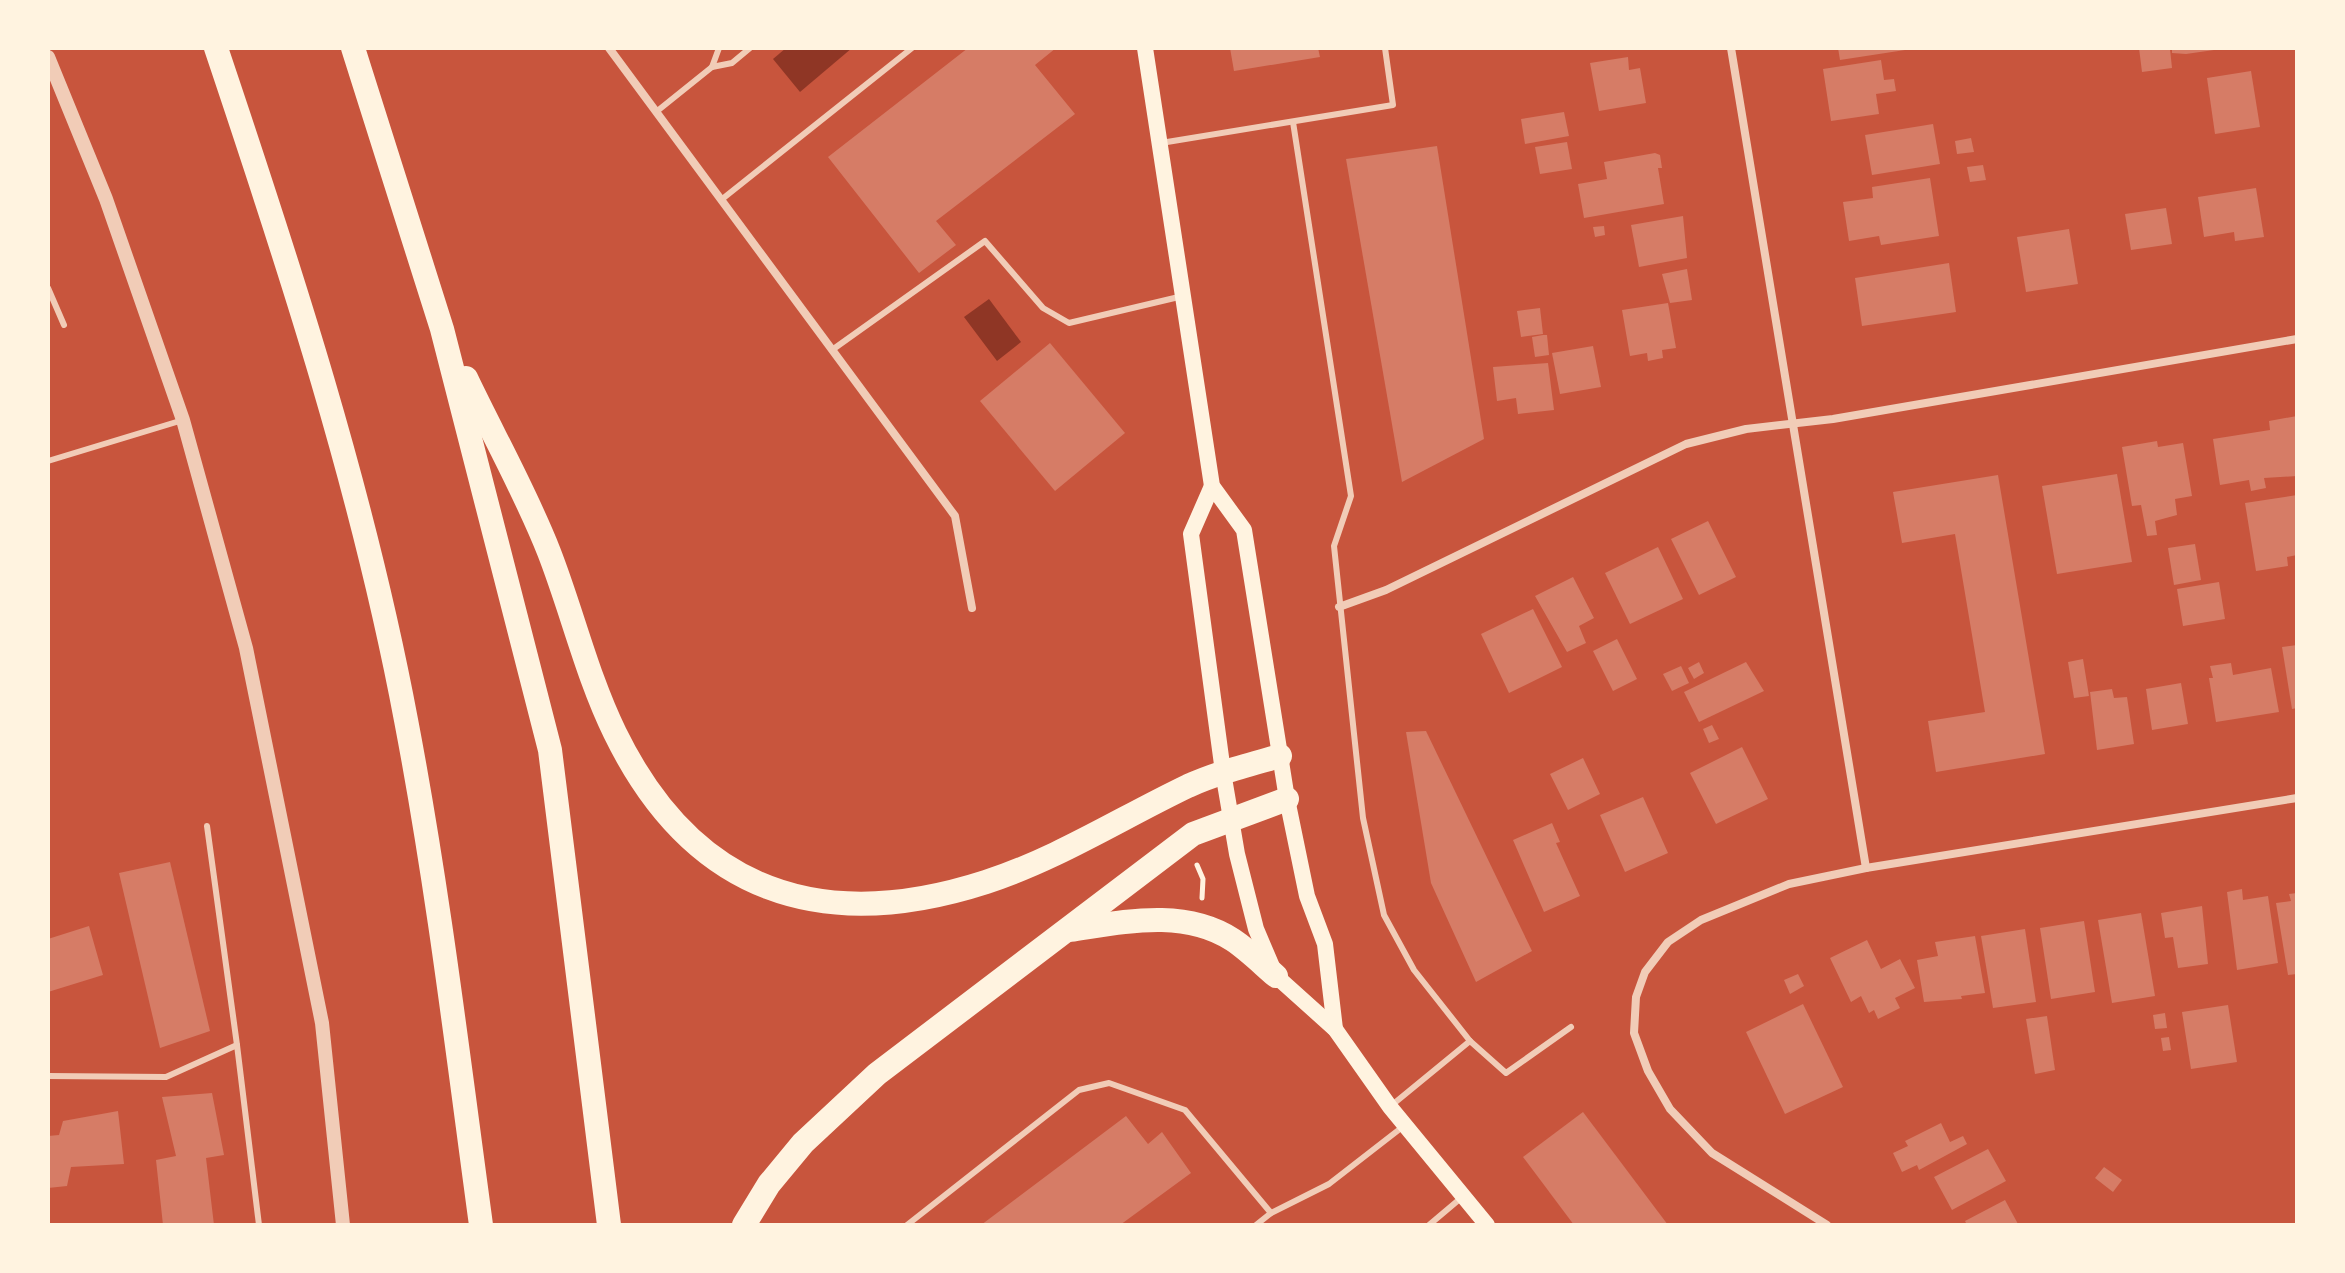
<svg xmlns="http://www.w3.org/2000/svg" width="2345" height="1273" font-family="'Open Sans',sans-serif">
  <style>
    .water { fill: #8f3625 }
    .building { fill: #d67c66 }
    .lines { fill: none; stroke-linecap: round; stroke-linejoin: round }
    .path { stroke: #fff3e0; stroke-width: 5 }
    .service { stroke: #f1ccb7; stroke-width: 6 }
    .minor { stroke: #f1ccb7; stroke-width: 8 }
    .tertiary { stroke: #f1ccb7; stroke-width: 14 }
    .secondary { stroke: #fff3e0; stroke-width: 16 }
    .motorway { stroke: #fff3e0; stroke-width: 24 }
  </style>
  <rect width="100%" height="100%" fill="#c8553d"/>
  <g class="water">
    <polygon points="786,48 852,48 800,92 773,59"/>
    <polygon points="989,299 1021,342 997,361 964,317"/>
  </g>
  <g class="building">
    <polygon points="968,48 1056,48 1035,65 1075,114 936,221 956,245 919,273 828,157"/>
    <polygon points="1230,48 1318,48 1320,57 1234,71"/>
    <polygon points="1838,48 1905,48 1905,50 1840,60"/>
    <polygon points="2139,48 2170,49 2172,68 2142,72"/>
    <polygon points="2172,48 2214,48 2214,50 2186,54 2172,53"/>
    <polygon points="1628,57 1629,70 1640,68 1646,103 1599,111 1590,63"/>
    <polygon points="1881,60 1884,80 1894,79 1896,91 1876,94 1879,114 1831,121 1823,69"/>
    <polygon points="2251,71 2260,127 2215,134 2207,78"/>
    <polygon points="1564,112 1569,136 1525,144 1521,119"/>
    <polygon points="1933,124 1940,164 1872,175 1865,135"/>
    <polygon points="1971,138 1974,152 1957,154 1955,141"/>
    <polygon points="1567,142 1572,169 1540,174 1535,147"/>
    <polygon points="1437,146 1484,439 1402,482 1346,159"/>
    <polygon points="1655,153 1660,155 1662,168 1658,168 1664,204 1584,218 1578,184 1607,179 1604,162"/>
    <polygon points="1983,165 1986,180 1970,182 1967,167"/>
    <polygon points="1930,178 1939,236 1881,245 1879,236 1849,241 1843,202 1873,198 1872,187"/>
    <polygon points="2256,188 2264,237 2235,241 2234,232 2204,237 2198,197"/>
    <polygon points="2166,208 2172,244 2131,250 2125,214"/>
    <polygon points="1683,216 1687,258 1639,267 1631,225"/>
    <polygon points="1604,226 1605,235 1595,237 1593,227"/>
    <polygon points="2069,229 2078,284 2026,292 2017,237"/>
    <polygon points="1949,263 1956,312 1862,326 1855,278"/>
    <polygon points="1687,269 1692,300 1670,303 1662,274"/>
    <polygon points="1668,303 1676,348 1662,350 1663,358 1648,361 1647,353 1630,356 1622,310"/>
    <polygon points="1540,308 1543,334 1521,337 1517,311"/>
    <polygon points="1543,335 1547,335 1549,355 1535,357 1532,337"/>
    <polygon points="1050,343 1125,433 1055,491 980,401"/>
    <polygon points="1593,346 1601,387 1560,394 1552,353"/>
    <polygon points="1548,363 1554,410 1518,414 1516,398 1497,401 1493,367"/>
    <polygon points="2297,416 2297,476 2264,478 2266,488 2251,491 2249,480 2220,485 2213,439 2270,430 2269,421"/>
    <polygon points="2157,441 2158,447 2183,443 2192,496 2175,499 2177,515 2155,521 2157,535 2147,536 2141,505 2132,506 2122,447"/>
    <polygon points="2117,474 2132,562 2057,574 2042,486"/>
    <polygon points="1998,475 2045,754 1936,772 1928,721 1985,712 1955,534 1902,543 1893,492"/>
    <polygon points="2297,495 2297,555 2287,557 2288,566 2256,571 2245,503"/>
    <polygon points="1708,521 1736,577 1699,595 1671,539"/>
    <polygon points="2195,544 2201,580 2174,585 2168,548"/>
    <polygon points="1658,547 1683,599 1630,624 1605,573"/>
    <polygon points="1573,577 1594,618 1579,626 1586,643 1567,652 1535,596"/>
    <polygon points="2219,582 2225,619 2183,626 2177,589"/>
    <polygon points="1533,609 1562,667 1509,693 1481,634"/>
    <polygon points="1617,639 1637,679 1613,691 1593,651"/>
    <polygon points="2297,645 2297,708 2292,709 2282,647"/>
    <polygon points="2083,659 2089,696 2074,698 2068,662"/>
    <polygon points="1699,662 1704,673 1694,679 1688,668"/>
    <polygon points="1746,662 1764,691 1699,722 1684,692"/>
    <polygon points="2231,663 2233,675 2271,668 2279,712 2216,722 2209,678 2213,678 2210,666"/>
    <polygon points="1681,666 1689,683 1672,691 1663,674"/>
    <polygon points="2181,683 2188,724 2152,730 2146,689"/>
    <polygon points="2112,689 2114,698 2127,697 2134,744 2097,750 2090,692"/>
    <polygon points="1712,725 1719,739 1709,743 1703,729"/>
    <polygon points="1426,731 1532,951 1476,982 1431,883 1406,732"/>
    <polygon points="1742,747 1768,799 1716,824 1690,773"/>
    <polygon points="1583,758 1600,794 1568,810 1550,774"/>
    <polygon points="1643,797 1668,853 1625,872 1600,815"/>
    <polygon points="1552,823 1560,842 1556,843 1580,896 1544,912 1513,840"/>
    <polygon points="170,862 210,1031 160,1048 119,873"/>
    <polygon points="2242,889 2243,900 2268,896 2278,963 2237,970 2227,892"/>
    <polygon points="2297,893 2297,974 2288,975 2276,903 2291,901 2289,894"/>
    <polygon points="2202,906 2208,964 2178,968 2173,937 2165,938 2161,913"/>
    <polygon points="2141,913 2155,996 2112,1003 2098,920"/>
    <polygon points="2084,921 2095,992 2051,999 2040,928"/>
    <polygon points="89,926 103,975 48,992 48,939"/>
    <polygon points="2025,929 2036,1002 1993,1008 1981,936"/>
    <polygon points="1975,936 1985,993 1961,996 1962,999 1924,1002 1917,960 1938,956 1935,942"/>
    <polygon points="1867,940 1881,969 1900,959 1915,988 1895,998 1900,1008 1878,1019 1874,1010 1869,1013 1861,996 1851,1002 1830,958"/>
    <polygon points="1798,974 1804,986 1790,994 1784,980"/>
    <polygon points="1803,1004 1843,1087 1785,1114 1746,1032"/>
    <polygon points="2228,1005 2237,1062 2191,1069 2182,1012"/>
    <polygon points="2165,1013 2167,1028 2155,1029 2153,1015"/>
    <polygon points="2047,1016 2055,1070 2035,1074 2026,1019"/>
    <polygon points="2169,1037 2171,1050 2163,1051 2161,1038"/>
    <polygon points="212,1093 224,1155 206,1158 214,1225 163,1225 156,1160 176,1156 162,1097"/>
    <polygon points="118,1111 124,1164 71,1167 67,1186 48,1188 48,1136 59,1135 63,1121"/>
    <polygon points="1583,1112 1668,1225 1574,1225 1523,1157"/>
    <polygon points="1126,1116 1148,1144 1162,1132 1191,1173 1120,1225 981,1225"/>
    <polygon points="1941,1123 1950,1142 1963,1136 1967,1144 1919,1170 1917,1165 1902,1172 1893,1153 1908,1146 1905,1141"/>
    <polygon points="1988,1149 2006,1181 1952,1210 1934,1177"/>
    <polygon points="2104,1167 2122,1180 2113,1192 2095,1178"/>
    <polygon points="2005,1200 2018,1224 1967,1225 1965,1221"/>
  </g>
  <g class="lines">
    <polyline class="path" points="1197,865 1203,879 1202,898"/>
    <g class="service">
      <polyline points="712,67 719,48"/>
      <polyline points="656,112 712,67 732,63 750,48"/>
      <polyline points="1293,122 1351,496 1334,546 1363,818 1384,915 1414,970 1470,1041 1506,1073 1571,1027"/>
      <polyline points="1161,143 1393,105 1385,48"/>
      <polyline points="721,200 912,48"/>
      <polyline points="48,288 64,325"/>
      <polyline points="832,350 985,241 1043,308 1069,323 1183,296"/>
      <polyline points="48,461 183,420"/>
      <polyline points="207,826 237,1045"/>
      <polyline points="48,1076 166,1077 237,1045 259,1225"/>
      <polyline points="1392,1105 1470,1041"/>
      <polyline points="907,1225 1079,1090 1109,1083 1185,1110 1271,1213"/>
      <polyline points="1256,1225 1271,1213 1329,1184 1405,1125"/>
      <polyline points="1429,1225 1461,1198"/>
    </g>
    <g class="minor">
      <polyline points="609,48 955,516 972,608"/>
      <polyline points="1731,48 1866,868"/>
      <polyline points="1339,607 1386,590 1686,444 1746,429 1833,419 2297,339"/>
      <polyline points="1827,1225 1712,1153 1670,1109 1648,1071 1634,1033 1636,997 1645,972 1668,942 1701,920 1789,884 1866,868 2297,798"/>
    </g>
    <polyline class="tertiary" points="48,57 106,199 183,420 246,648 322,1023 343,1225"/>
    <g class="secondary">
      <polyline points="1145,48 1212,486 1244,530 1287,799 1307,896 1325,944 1335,1029"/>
      <polyline points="1212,486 1191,534 1223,772 1237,854 1256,929 1276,976 1335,1029 1390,1107 1487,1225"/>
    </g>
    <g class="motorway">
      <path d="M216,48c74,220 147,443 190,672 32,167 52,336 75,505"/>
      <polyline points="353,48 442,329 550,750 609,1225"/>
      <path d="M466,378c27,57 60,115 83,174 23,59 38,124 66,181 78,160 207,202 371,149 71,-23 135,-64 202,-96 29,-13 60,-21 92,-30"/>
      <path d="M1070,930c54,-8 114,-22 163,10 15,10 29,24 43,36"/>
      <polyline points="744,1225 769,1184 803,1143 877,1074 1193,834 1287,799"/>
    </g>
  </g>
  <rect width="2345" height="1273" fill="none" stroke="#fff3e0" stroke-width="100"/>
</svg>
